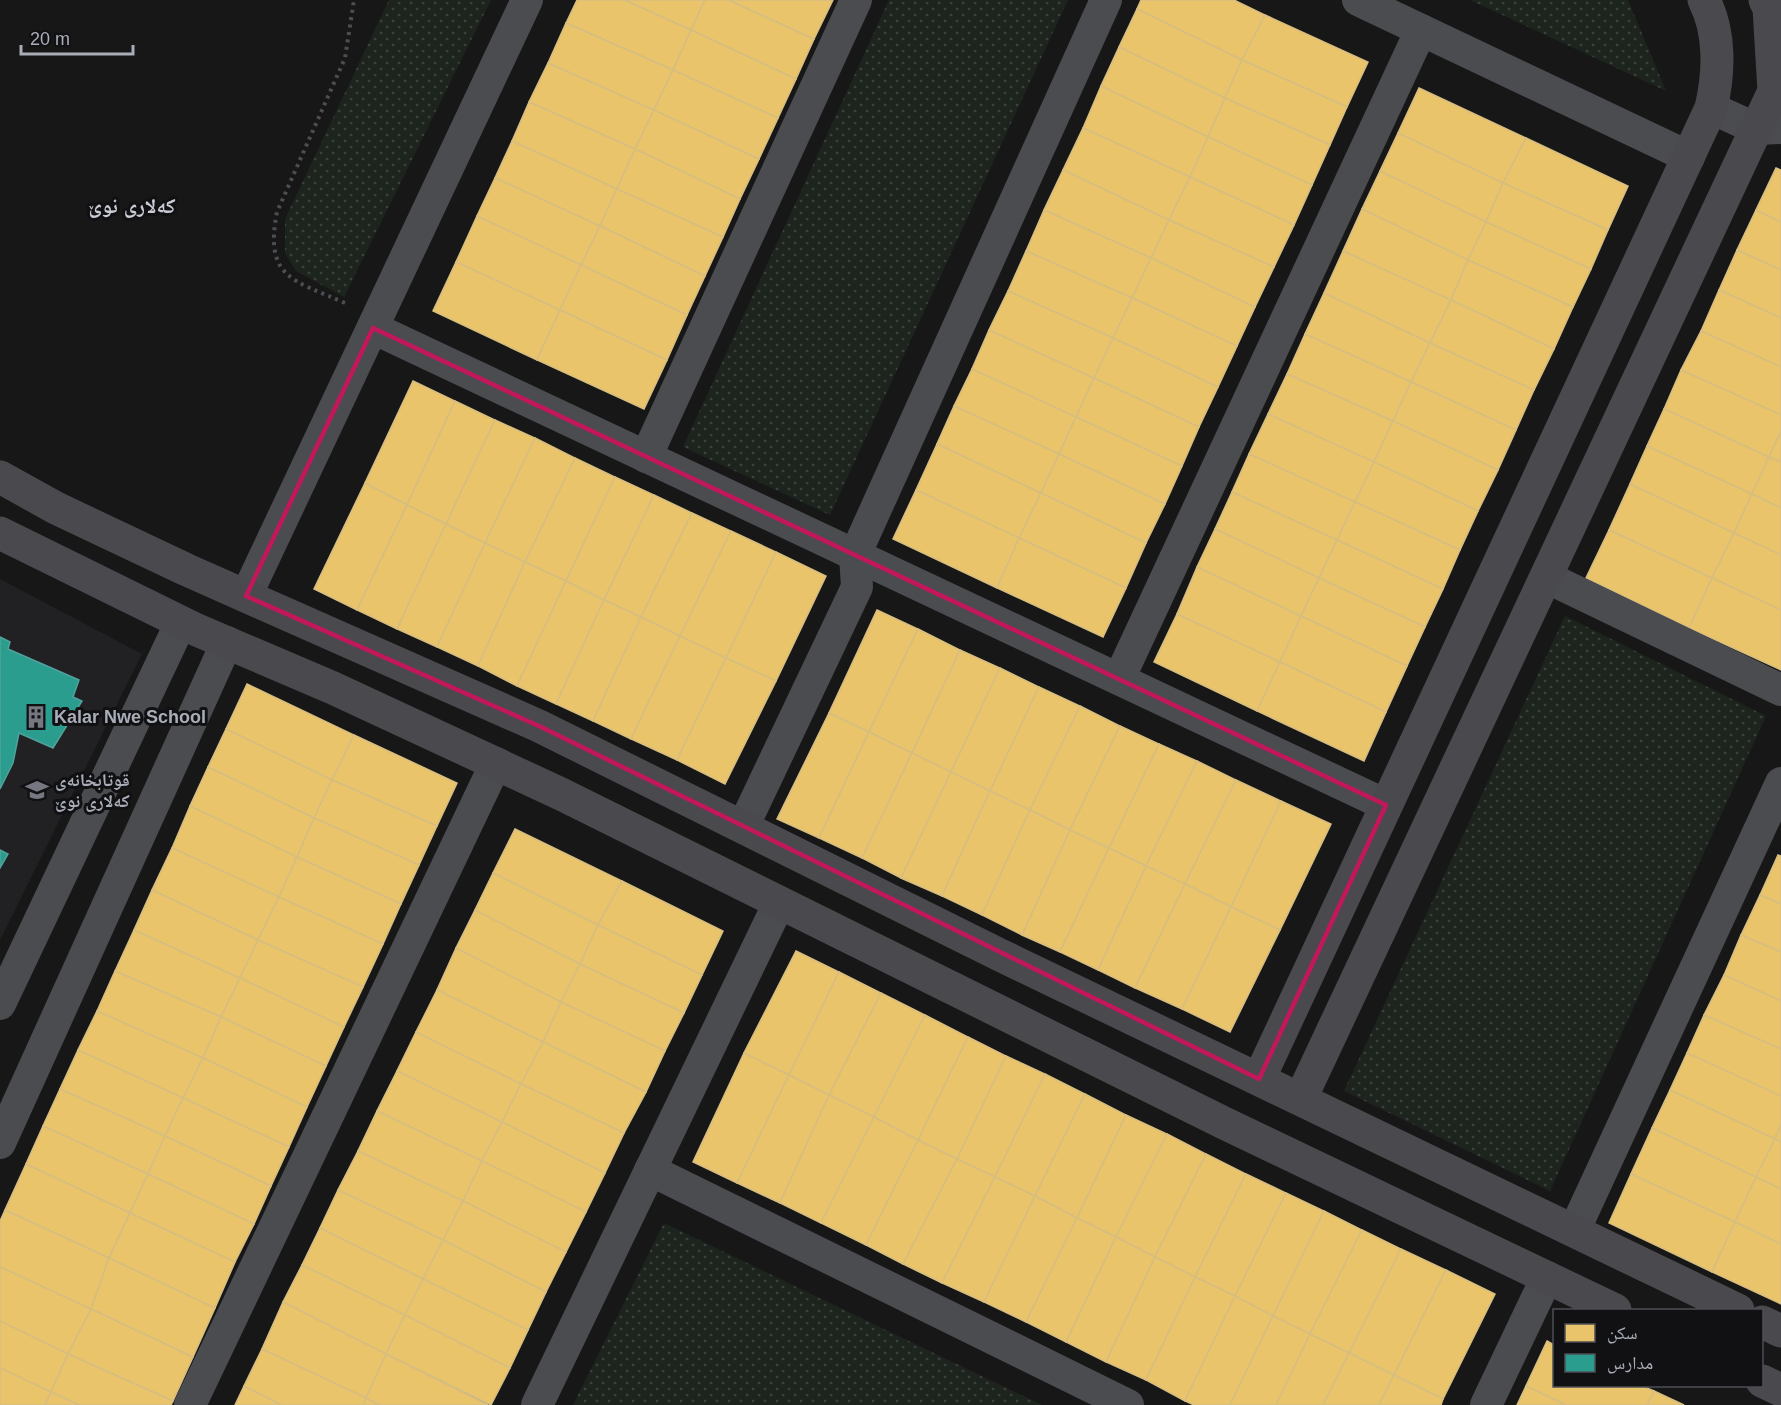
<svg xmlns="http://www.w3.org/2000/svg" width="1781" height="1405" font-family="Arial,'Noto Naskh Arabic',sans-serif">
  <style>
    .built { fill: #212123 }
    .park { fill: url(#park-dots) }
    .homes { fill: #e9c46a; stroke: #d6bd81; stroke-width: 1.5 }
    .schools { fill: #2a9d8f; stroke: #50a29b; stroke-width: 1.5 }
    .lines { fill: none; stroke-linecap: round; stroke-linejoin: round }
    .path { stroke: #4d4e52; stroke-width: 4; stroke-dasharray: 3 4.5; stroke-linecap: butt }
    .street { stroke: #4b4c50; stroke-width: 32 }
    .secondary { stroke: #4a4a4e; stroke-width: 33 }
    .marked { fill: none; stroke: #c2185b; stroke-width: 4.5; stroke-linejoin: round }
    .labels { text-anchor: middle; stroke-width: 6; stroke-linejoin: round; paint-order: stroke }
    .poi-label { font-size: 18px; font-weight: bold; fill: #a8adb8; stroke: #111113; text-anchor: start }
    .quarter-label { font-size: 21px; font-weight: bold; fill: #c9ccd4; stroke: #111113 }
  </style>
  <defs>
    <pattern id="park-dots" width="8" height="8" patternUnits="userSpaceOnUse" patternTransform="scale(1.5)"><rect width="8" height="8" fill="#1d241e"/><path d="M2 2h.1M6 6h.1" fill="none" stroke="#3b413d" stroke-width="1.8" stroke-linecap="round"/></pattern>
  </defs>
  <rect width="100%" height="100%" fill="#171717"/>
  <polygon class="built" points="0,579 142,654 0,940"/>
  <g class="park">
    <polygon points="389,0 491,0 344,297 296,271 285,253 285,219"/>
    <polygon points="889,0 1068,0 830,515 683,447"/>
    <polygon points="1470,0 1628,0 1666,91"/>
    <polygon points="1565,616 1766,716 1550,1191 1344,1091"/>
    <polygon points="664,1223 1042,1405 573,1405"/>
  </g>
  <g class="homes">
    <polygon points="577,0 625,0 691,30 673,70 566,23"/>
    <polygon points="625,0 705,0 691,30"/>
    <polygon points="705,0 729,0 814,39 796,79 691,30"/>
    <polygon points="729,0 833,0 814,39"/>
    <polygon points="1141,0 1234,0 1265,15 1242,60 1137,9"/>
    <polygon points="1137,9 1242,60 1225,98 1119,47"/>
    <polygon points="1265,15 1368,62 1347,107 1242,60"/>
    <polygon points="566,23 673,70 654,110 548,63"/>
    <polygon points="691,30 796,79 778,118 673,70"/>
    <polygon points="1119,47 1225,98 1208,137 1101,86"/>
    <polygon points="1242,60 1347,107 1330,145 1225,98"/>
    <polygon points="548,63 654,110 635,149 529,102"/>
    <polygon points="673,70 778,118 759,159 654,110"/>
    <polygon points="1101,86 1208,137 1190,177 1083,128"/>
    <polygon points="1419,88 1526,138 1503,183 1398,133"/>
    <polygon points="1225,98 1330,145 1312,185 1208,137"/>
    <polygon points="529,102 635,149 617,189 512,141"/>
    <polygon points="654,110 759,159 740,199 635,149"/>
    <polygon points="1083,128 1190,177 1169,220 1063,170"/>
    <polygon points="1398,133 1503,183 1486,222 1380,171"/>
    <polygon points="1208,137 1312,185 1294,225 1190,177"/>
    <polygon points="1526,138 1628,186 1608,230 1503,183"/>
    <polygon points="512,141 617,189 600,226 495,178"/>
    <polygon points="635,149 740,199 723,237 617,189"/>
    <polygon points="1776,168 1781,170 1781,222 1756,210"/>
    <polygon points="1063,170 1169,220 1151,258 1044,210"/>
    <polygon points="1380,171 1486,222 1468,260 1362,209"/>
    <polygon points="1190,177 1294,225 1274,267 1169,220"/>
    <polygon points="495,178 600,226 581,265 477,216"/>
    <polygon points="1503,183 1608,230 1591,269 1486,222"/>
    <polygon points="617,189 723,237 705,276 600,226"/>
    <polygon points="1362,209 1468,260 1451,300 1343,251"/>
    <polygon points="1044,210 1151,258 1132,298 1026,251"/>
    <polygon points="1756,210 1781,222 1781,270 1737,250"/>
    <polygon points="477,216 581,265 560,310 456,262"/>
    <polygon points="1169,220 1274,267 1255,307 1151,258"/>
    <polygon points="1486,222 1591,269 1573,307 1468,260"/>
    <polygon points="600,226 705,276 687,315 581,265"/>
    <polygon points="1737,250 1781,270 1781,318 1719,290"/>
    <polygon points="1026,251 1132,298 1113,338 1008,291"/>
    <polygon points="1343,251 1451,300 1430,343 1324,293"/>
    <polygon points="1151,258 1255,307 1237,346 1132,298"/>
    <polygon points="1468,260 1573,307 1554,349 1451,300"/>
    <polygon points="456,262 560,310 537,360 433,311"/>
    <polygon points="581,265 687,315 667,360 560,310"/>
    <polygon points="1719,290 1781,318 1781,367 1701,331"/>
    <polygon points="1008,291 1113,338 1094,378 989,330"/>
    <polygon points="1324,293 1430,343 1411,382 1305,334"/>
    <polygon points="1132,298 1237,346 1218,387 1113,338"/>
    <polygon points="1451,300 1554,349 1534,390 1430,343"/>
    <polygon points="560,310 667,360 644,409 537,360"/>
    <polygon points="989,330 1094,378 1076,417 972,369"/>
    <polygon points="1701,331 1781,367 1781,415 1681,370"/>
    <polygon points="1305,334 1411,382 1393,421 1287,374"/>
    <polygon points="1113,338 1218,387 1199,427 1094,378"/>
    <polygon points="1430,343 1534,390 1516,430 1411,382"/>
    <polygon points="972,369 1076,417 1059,454 954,406"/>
    <polygon points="1681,370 1781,415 1781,431 1769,457 1664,409"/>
    <polygon points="1287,374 1393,421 1374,462 1268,414"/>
    <polygon points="1094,378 1199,427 1182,466 1076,417"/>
    <polygon points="413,381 455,401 407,505 365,483"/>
    <polygon points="1411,382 1516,430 1498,470 1393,421"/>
    <polygon points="455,401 495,420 446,524 407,505"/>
    <polygon points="954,406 1059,454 1041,493 937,444"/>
    <polygon points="1664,409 1769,457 1752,494 1647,446"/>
    <polygon points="1268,414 1374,462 1355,502 1249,454"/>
    <polygon points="1076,417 1182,466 1165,504 1059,454"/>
    <polygon points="495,420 535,438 485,543 446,524"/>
    <polygon points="1393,421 1498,470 1478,511 1374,462"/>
    <polygon points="1781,431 1781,462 1769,457"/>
    <polygon points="535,438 575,458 525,562 485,543"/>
    <polygon points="937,444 1041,493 1019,538 916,490"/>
    <polygon points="1647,446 1752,494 1734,533 1630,484"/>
    <polygon points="1059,454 1165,504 1146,543 1041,493"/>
    <polygon points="1249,454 1355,502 1337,540 1232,492"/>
    <polygon points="1769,457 1781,462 1781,508 1752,494"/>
    <polygon points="575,458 615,477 566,581 525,562"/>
    <polygon points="1374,462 1478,511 1460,550 1355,502"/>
    <polygon points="615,477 654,495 604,600 566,581"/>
    <polygon points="365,483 407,505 357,610 314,589"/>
    <polygon points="1630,484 1734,533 1712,578 1609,530"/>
    <polygon points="916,490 1019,538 997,588 893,539"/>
    <polygon points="1232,492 1337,540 1319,578 1215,529"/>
    <polygon points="1041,493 1146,543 1126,588 1019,538"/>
    <polygon points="1752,494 1781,508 1781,555 1734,533"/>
    <polygon points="654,495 692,513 641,617 604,600"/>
    <polygon points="1355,502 1460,550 1443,589 1337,540"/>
    <polygon points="407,505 446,524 397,629 357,610"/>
    <polygon points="692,513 731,531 680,636 641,617"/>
    <polygon points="446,524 485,543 437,647 397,629"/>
    <polygon points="1215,529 1319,578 1301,616 1197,567"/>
    <polygon points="1609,530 1712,578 1689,628 1586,578"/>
    <polygon points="731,531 776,552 726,658 680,636"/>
    <polygon points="1734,533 1781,555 1781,610 1712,578"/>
    <polygon points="1019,538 1126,588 1103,637 997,588"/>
    <polygon points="1337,540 1443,589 1425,627 1319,578"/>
    <polygon points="485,543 525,562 478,666 437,647"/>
    <polygon points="776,552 826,576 776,681 726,658"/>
    <polygon points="525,562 566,581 517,686 478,666"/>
    <polygon points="1197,567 1301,616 1280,662 1177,614"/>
    <polygon points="1319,578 1425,627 1407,666 1301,616"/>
    <polygon points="1712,578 1781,610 1781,670 1689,628"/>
    <polygon points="566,581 604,600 556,704 517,686"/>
    <polygon points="604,600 641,617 593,721 556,704"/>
    <polygon points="877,610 918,629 869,732 829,713"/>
    <polygon points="1177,614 1280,662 1257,711 1154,662"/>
    <polygon points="1301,616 1407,666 1386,712 1280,662"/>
    <polygon points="641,617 680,636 631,739 593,721"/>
    <polygon points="918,629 960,650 912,753 869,732"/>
    <polygon points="680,636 726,658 677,760 631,739"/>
    <polygon points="960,650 1000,668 951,772 912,753"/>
    <polygon points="726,658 776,681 725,784 677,760"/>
    <polygon points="1280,662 1386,712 1364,761 1257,711"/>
    <polygon points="1000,668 1039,687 990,791 951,772"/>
    <polygon points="247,684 354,735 332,780 226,729"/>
    <polygon points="1039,687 1080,706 1030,810 990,791"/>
    <polygon points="1080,706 1120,726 1070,830 1030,810"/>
    <polygon points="829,713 869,732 819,838 777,819"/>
    <polygon points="1120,726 1159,744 1109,848 1070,830"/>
    <polygon points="226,729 332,780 314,818 208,767"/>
    <polygon points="869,732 912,753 862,858 819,838"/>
    <polygon points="354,735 457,783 437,826 332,780"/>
    <polygon points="1159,744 1197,761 1146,866 1109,848"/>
    <polygon points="912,753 951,772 901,878 862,858"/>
    <polygon points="1197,761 1236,780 1185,884 1146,866"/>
    <polygon points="208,767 314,818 297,857 190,806"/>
    <polygon points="951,772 990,791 942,896 901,878"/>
    <polygon points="332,780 437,826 419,865 314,818"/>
    <polygon points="1236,780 1281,801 1231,907 1185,884"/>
    <polygon points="990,791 1030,810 982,915 942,896"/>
    <polygon points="1281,801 1331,824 1280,930 1231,907"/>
    <polygon points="190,806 297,857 279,897 172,848"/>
    <polygon points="1030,810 1070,830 1022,935 982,915"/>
    <polygon points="314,818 419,865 401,904 297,857"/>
    <polygon points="515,829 622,881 598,925 493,873"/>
    <polygon points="1070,830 1109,848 1060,952 1022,935"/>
    <polygon points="172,848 279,897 258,940 152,890"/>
    <polygon points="1109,848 1146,866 1098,970 1060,952"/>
    <polygon points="1778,855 1781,856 1781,904 1760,895"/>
    <polygon points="297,857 401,904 383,944 279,897"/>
    <polygon points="1146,866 1185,884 1135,988 1098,970"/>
    <polygon points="493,873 598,925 580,964 475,910"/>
    <polygon points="622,881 723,931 702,975 598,925"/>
    <polygon points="1185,884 1231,907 1182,1009 1135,988"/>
    <polygon points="152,890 258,940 240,978 134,930"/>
    <polygon points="1760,895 1781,904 1781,952 1741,935"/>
    <polygon points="279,897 383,944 363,987 258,940"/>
    <polygon points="1231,907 1280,930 1230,1032 1182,1009"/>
    <polygon points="475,910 580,964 561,1002 456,948"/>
    <polygon points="598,925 702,975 684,1013 580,964"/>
    <polygon points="134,930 240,978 221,1017 115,971"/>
    <polygon points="1741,935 1781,952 1781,1001 1724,975"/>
    <polygon points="258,940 363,987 344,1027 240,978"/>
    <polygon points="456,948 561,1002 543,1042 437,990"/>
    <polygon points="796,951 839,972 789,1075 744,1053"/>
    <polygon points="580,964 684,1013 665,1051 561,1002"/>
    <polygon points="115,971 221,1017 203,1058 97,1011"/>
    <polygon points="839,972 881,993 829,1095 789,1075"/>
    <polygon points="1724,975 1781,1001 1781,1049 1704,1015"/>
    <polygon points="240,978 344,1027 326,1066 221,1017"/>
    <polygon points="437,990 543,1042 521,1084 416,1032"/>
    <polygon points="881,993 925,1015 874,1117 829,1095"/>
    <polygon points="561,1002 665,1051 646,1092 543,1042"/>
    <polygon points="97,1011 203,1058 183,1098 78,1050"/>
    <polygon points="925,1015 968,1037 918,1140 874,1117"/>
    <polygon points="1704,1015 1781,1049 1781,1096 1687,1053"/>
    <polygon points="221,1017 326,1066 307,1107 203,1058"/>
    <polygon points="416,1032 521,1084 502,1122 397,1071"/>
    <polygon points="968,1037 1006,1056 957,1159 918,1140"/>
    <polygon points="543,1042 646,1092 624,1133 521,1084"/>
    <polygon points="78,1050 183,1098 165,1136 60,1089"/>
    <polygon points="744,1053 789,1075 737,1183 693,1162"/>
    <polygon points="1687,1053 1781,1096 1781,1124 1775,1139 1670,1090"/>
    <polygon points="1006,1056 1045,1074 995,1177 957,1159"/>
    <polygon points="203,1058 307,1107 289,1147 183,1098"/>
    <polygon points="397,1071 502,1122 482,1161 377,1111"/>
    <polygon points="1045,1074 1085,1094 1035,1196 995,1177"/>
    <polygon points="789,1075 829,1095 780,1203 737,1183"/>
    <polygon points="521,1084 624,1133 605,1173 502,1122"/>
    <polygon points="60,1089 165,1136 148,1174 43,1126"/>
    <polygon points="1670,1090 1775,1139 1756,1177 1652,1128"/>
    <polygon points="1085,1094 1126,1115 1077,1218 1035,1196"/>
    <polygon points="829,1095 874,1117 821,1223 780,1203"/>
    <polygon points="183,1098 289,1147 271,1186 165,1136"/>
    <polygon points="377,1111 482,1161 463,1201 358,1151"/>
    <polygon points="1126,1115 1167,1134 1116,1237 1077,1218"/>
    <polygon points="874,1117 918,1140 866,1245 821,1223"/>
    <polygon points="502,1122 605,1173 586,1212 482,1161"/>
    <polygon points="1781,1124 1781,1142 1775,1139"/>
    <polygon points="43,1126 148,1174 130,1213 26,1164"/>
    <polygon points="1652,1128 1756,1177 1735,1222 1631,1174"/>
    <polygon points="1167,1134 1206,1154 1155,1257 1116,1237"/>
    <polygon points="165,1136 271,1186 254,1224 148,1174"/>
    <polygon points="1775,1139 1781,1142 1781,1189 1756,1177"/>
    <polygon points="918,1140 957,1159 903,1264 866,1245"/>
    <polygon points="358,1151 463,1201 443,1240 338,1190"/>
    <polygon points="1206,1154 1246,1174 1195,1277 1155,1257"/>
    <polygon points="957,1159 995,1177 942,1283 903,1264"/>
    <polygon points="482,1161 586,1212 566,1252 463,1201"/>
    <polygon points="26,1164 130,1213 109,1258 5,1210"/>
    <polygon points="148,1174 254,1224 235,1262 130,1213"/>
    <polygon points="1246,1174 1286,1193 1235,1296 1195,1277"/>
    <polygon points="1631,1174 1735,1222 1712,1272 1609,1223"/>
    <polygon points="995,1177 1035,1196 984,1302 942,1283"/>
    <polygon points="1756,1177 1781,1189 1781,1244 1735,1222"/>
    <polygon points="338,1190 443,1240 423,1279 320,1228"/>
    <polygon points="1286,1193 1324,1211 1273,1316 1235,1296"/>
    <polygon points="1035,1196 1077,1218 1026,1322 984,1302"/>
    <polygon points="463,1201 566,1252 546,1292 443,1240"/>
    <polygon points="5,1210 109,1258 91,1309 0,1267 0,1221"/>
    <polygon points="1324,1211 1362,1230 1310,1334 1273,1316"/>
    <polygon points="130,1213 235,1262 215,1308 109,1258"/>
    <polygon points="1077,1218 1116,1237 1066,1342 1026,1322"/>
    <polygon points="1735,1222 1781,1244 1781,1304 1712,1272"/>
    <polygon points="320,1228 423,1279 405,1315 302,1265"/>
    <polygon points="1362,1230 1401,1249 1349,1353 1310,1334"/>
    <polygon points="1116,1237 1155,1257 1106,1362 1066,1342"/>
    <polygon points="443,1240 546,1292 528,1330 423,1279"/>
    <polygon points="1401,1249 1446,1270 1394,1375 1349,1353"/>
    <polygon points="1155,1257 1195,1277 1146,1380 1106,1362"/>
    <polygon points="109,1258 215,1308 193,1357 91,1309"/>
    <polygon points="302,1265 405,1315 386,1354 283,1302"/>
    <polygon points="0,1267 91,1309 68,1354 0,1321"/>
    <polygon points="1446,1270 1495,1294 1443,1399 1394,1375"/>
    <polygon points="1195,1277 1235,1296 1185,1401 1146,1380"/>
    <polygon points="423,1279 528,1330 510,1368 405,1315"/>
    <polygon points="1235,1296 1273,1316 1230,1405 1194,1405 1185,1401"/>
    <polygon points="283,1302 386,1354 366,1398 262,1349"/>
    <polygon points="91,1309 193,1357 173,1401 68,1354"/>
    <polygon points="405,1315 510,1368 491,1405 386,1354"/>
    <polygon points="1273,1316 1310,1334 1276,1405 1230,1405"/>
    <polygon points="0,1321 68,1354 51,1392 0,1368"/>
    <polygon points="1310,1334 1349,1353 1323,1405 1276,1405"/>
    <polygon points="1547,1341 1554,1345 1554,1386 1642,1386 1654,1391 1647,1405 1566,1405 1526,1386"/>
    <polygon points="262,1349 366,1398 363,1405 281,1405 244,1386"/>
    <polygon points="1349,1353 1394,1375 1379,1405 1323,1405"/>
    <polygon points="68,1354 173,1401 171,1405 79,1405 51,1392"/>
    <polygon points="386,1354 488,1405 379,1405 366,1398"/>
    <polygon points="0,1368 51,1392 45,1405 0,1405"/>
    <polygon points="1394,1375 1443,1399 1441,1405 1379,1405"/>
    <polygon points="244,1386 281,1405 235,1405"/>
    <polygon points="1526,1386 1566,1405 1517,1405"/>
    <polygon points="1654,1391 1684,1405 1647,1405"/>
    <polygon points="51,1392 79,1405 45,1405"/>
    <polygon points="366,1398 379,1405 363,1405"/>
  </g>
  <g class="schools">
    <polygon points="0,637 10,642 8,649 79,680 73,697 82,701 53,748 19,733 13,763 0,789"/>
    <polygon points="0,850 8,854 0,868"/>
  </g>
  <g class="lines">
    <path class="path" d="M345,303c-52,-23 -81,-25 -68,-91l68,-154 9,-58"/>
    <g class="street">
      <polyline points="1358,0 1689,157"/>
      <polyline points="1711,108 1757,129 1781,128"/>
      <polyline points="373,328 1386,805"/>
      <polyline points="646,457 856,0"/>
      <polyline points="1546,577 1781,690"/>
      <polyline points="246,596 527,0"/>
      <polyline points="1119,679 1421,30"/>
      <polyline points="743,827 857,587 855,555 1106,0"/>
      <polyline points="0,1004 181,622"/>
      <polyline points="0,1143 227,642"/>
      <polyline points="650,1170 1128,1405"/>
      <polyline points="1574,1231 1781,783"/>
      <polyline points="190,1405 496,763"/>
      <polyline points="537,1405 779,903"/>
      <polyline points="1486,1405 1547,1277"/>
    </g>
    <g class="secondary">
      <polyline points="0,477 56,508 187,570 539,726 1000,955 1738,1310"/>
      <polyline points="0,533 197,630 333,688 561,794 1224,1123 1615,1310"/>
      <path d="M1259,1079l452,-971c8,-34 10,-75 -7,-108"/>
      <polyline points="1301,1098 1774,91 1769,8 1765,0"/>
      <polyline points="1762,1322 1781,1331"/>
      <polyline points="1762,1381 1781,1390"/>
    </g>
  </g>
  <path class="marked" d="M373,328l1013,477 -127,274 -720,-353 -293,-130z"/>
  <defs>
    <g id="building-bare" transform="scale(1.8)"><path d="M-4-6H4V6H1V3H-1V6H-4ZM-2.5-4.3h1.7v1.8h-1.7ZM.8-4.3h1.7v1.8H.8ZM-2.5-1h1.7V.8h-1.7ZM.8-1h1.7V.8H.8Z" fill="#757880" stroke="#111113" stroke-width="2.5" paint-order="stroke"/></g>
    <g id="school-bare" transform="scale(1.8)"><path d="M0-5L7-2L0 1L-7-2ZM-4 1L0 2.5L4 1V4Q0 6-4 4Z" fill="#757880" stroke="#111113" stroke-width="2.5" paint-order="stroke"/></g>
  </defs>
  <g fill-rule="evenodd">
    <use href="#building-bare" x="36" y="717"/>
    <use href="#school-bare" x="37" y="790"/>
  </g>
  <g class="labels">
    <g class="poi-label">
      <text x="54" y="723">Kalar Nwe School</text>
      <text x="55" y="786">قوتابخانەی<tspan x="55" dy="21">کەلاری نوێ</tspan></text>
    </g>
    <g class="quarter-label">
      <text x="132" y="213">کەلاری نوێ</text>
    </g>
  </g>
  <rect x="1553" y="1309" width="210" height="78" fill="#111113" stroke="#4d4f55" stroke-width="1.5"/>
  <rect x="1565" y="1324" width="30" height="18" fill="#e9c46a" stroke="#4d4f55" stroke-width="1.5"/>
  <text x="1607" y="1339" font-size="18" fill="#a8adb8">سكن</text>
  <rect x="1565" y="1354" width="30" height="18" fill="#2a9d8f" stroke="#4d4f55" stroke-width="1.5"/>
  <text x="1607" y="1369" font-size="18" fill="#a8adb8">مدارس</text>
  <path d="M21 45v9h112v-9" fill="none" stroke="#a8adb8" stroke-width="3"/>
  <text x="30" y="45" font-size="18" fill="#a8adb8" stroke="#111113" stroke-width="4.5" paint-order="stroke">20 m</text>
</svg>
